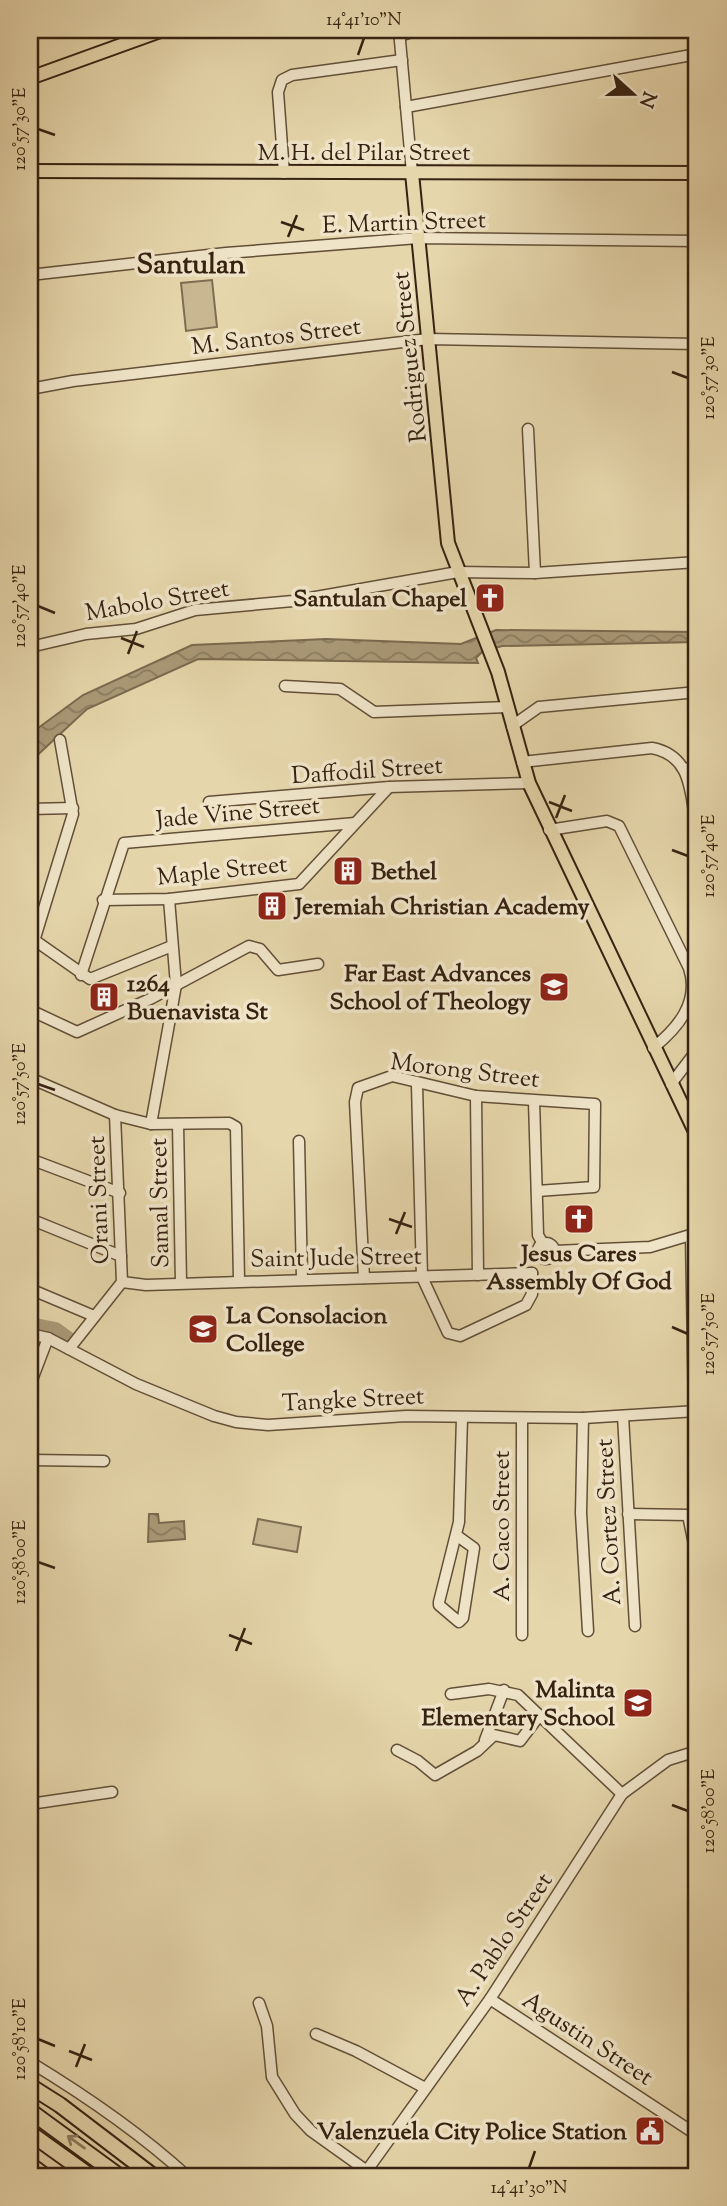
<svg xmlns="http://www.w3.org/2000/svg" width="727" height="2206" font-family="'Sorts Mill Goudy',serif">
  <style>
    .park { fill: #c8b791; stroke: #7f6c52; stroke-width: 2 }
    .water { fill: url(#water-waves); stroke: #7c694f; stroke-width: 2 }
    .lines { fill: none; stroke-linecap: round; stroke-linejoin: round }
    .river { stroke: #a97; stroke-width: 18 }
    .minor-casing { stroke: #624f38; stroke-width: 13 }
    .major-casing { stroke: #362212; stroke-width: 16 }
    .highway-casing { stroke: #362212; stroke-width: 18 }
    .minor { stroke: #efe4c8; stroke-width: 10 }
    .major { stroke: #e6d6ab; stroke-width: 12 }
    .highway { stroke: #e6d6ab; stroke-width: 14 }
    .oneway { stroke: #8e7c5e }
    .ticks { fill: none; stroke: #362212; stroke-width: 2.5 }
    .labels { text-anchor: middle; stroke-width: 7; stroke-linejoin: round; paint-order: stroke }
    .street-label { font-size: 24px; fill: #362212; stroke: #efe4c8 }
    .poi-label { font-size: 24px; font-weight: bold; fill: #362212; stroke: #efe4c8; text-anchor: end }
    .quarter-label { font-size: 28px; font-weight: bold; fill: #362212; stroke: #efe4c8 }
    .neatline { fill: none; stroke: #362212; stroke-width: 2.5 }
    .ticks-label { font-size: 18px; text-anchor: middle; fill: #362212 }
  </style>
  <defs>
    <pattern id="water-waves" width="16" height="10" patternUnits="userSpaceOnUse" patternTransform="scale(1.75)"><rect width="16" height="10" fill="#a97"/><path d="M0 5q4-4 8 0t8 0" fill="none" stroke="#8b7c60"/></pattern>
  </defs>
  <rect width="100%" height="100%" fill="#e6d6ab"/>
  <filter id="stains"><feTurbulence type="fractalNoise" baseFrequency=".00286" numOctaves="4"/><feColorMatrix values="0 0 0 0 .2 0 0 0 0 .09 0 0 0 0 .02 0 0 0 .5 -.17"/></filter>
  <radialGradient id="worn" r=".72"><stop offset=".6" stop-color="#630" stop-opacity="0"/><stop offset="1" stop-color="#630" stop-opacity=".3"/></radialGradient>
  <g class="park">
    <polygon points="212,280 217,327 186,331 181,283"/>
    <polygon points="258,1519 301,1527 297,1552 253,1544"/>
  </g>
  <g class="water">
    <polygon points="496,630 697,632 697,642 502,646 482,652 476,658 478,663 198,659 87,709 30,762 30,734 83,695 192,645 326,639 461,644"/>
    <polygon points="149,1514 158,1514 159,1523 184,1521 185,1539 148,1542"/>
  </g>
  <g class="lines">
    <polyline class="river" points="30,1326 55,1331 70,1342"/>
    <g class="minor-casing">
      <g id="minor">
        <polyline points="399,30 412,173"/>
        <polyline points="399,36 418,30"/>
        <polyline points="406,107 697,54"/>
        <polyline points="284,173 278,92 282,80 292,75 402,60"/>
        <polyline points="30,275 226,253 418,238 697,241"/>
        <polyline points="30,389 73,381 428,339 697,344"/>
        <polyline points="528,429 535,573"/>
        <polyline points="30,647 86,634 136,629 195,610 293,601 458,572 535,573 697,562"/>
        <polyline points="285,686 340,689 374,712 508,707"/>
        <polyline points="512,726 539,707 697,692"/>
        <path d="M522,762l130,-14c42,8 38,48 45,82"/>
        <polyline points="685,769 697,766"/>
        <polyline points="209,802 389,787 529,783"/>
        <polyline points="30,809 73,808"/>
        <path d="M549,830l58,-9 12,5 70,142c11,34 -11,60 -36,80"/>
        <polyline points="103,900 169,899 299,884 389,787"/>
        <polyline points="30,937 90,979 172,946"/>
        <polyline points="34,941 73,814 60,740"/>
        <polyline points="81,975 124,843 355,823"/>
        <polyline points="30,1010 77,1032 150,999 249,946 260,949 278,970 318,964"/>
        <polyline points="30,1078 115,1115 151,1124 229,1123 236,1127 239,1280"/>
        <polyline points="671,1084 697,1050"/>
        <polyline points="417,1085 422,1277 448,1333 460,1336 526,1305 532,1294 532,1273"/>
        <polyline points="476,1096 478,1275"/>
        <polyline points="534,1101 538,1235 543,1244"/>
        <polyline points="151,1124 176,985 169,899"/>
        <polyline points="178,1124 181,1282"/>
        <polyline points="299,1141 302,1279"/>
        <polyline points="30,1159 120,1193"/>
        <polyline points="30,1219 121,1256"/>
        <polyline points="691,1235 694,1411"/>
        <circle cx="546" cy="1251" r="8"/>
        <polyline points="554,1251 650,1247 697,1233"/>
        <polyline points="364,1278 355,1102 358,1088 392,1076 476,1096 595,1104 594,1187 537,1191"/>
        <polyline points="122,1282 146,1285 532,1273"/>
        <polyline points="30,1289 94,1316"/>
        <polyline points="30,1334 48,1338 136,1384 214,1416 236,1422 268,1425 406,1416 583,1418 697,1411"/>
        <polyline points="69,1349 122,1282 115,1115"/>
        <polyline points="30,1385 48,1338"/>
        <polyline points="623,1416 635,1626"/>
        <polyline points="583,1418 581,1513 588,1631"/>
        <polyline points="30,1460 104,1461"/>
        <polyline points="628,1514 688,1515 697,1559"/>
        <polyline points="456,1535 474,1548 463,1618 459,1622 439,1605 439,1602 459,1522 462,1418"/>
        <polyline points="522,1635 522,1418"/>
        <polyline points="451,1694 489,1689 518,1695 622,1794"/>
        <polyline points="485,1740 504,1690"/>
        <polyline points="397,1750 418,1761 435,1775 477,1751 494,1735 520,1741 539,1716"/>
        <polyline points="30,1804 112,1792"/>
        <polyline points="490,1999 697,2135"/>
        <polyline points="259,2003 267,2026 272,2077 295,2114 311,2131 367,2171"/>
        <polyline points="316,2034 356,2051 425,2088"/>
        <path d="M30,2062c56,34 109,70 157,114"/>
        <polyline points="363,2176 490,1999 622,1794 668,1760 697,1751"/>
      </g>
    </g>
    <g class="major-casing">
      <g id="major">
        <polyline points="30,78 163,30"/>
        <polyline points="30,171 697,173"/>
        <polyline points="412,173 448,543 498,672 529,783 697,1136"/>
      </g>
    </g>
    <g class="highway-casing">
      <g id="highway">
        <polyline points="30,2086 60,2105 153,2176"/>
        <polyline points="30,2111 119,2176"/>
        <polyline points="30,2133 90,2176"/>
        <polyline points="30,2165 45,2176"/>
      </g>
    </g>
    <use href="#minor" class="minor"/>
    <use href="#major" class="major"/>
    <use href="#highway" class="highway"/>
  </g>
  <defs><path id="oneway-shaft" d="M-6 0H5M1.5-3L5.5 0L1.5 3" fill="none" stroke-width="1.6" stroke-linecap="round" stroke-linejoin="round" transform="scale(1.75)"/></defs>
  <use class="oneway" href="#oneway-shaft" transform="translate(76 2142) rotate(-144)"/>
  <path class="ticks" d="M358,55l6,-17M38,129l17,6M281,222l23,8M288,237l9,-22M672,372l16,6M38,606l17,7M121,638l23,9M128,654l9,-23M549,802l23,9M556,818l9,-23M672,850l16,6M38,1084l17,6M389,1219l23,8M396,1234l9,-22M672,1327l16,7M38,1562l17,6M229,1635l23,9M236,1651l9,-23M672,1805l16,6M38,2039l17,7M69,2051l23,9M76,2067l9,-23M529,2168l6,-17"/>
  <defs>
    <g id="church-square" transform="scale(1.575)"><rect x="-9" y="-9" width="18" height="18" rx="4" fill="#8f2418" stroke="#efe4c8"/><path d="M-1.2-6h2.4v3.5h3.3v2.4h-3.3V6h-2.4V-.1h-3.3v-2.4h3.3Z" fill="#fff"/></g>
    <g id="building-square" transform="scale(1.575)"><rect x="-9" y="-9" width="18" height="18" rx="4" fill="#8f2418" stroke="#efe4c8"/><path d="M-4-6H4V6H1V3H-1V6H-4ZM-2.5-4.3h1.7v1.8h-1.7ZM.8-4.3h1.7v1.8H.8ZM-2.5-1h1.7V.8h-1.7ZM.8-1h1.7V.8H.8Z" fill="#fff"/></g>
    <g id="school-square" transform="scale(1.575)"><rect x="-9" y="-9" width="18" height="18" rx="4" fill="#8f2418" stroke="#efe4c8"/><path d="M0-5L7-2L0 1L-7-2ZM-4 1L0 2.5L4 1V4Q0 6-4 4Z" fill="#fff"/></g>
    <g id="university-square" transform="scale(1.575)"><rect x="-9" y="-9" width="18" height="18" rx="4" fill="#8f2418" stroke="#efe4c8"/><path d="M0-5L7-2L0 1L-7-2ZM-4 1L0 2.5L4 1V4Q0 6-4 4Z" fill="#fff"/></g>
    <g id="civic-square" transform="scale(1.575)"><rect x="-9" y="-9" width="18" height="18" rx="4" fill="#8f2418" stroke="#efe4c8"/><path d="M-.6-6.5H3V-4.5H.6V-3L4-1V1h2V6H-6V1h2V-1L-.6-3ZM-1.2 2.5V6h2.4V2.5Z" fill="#fff"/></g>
  </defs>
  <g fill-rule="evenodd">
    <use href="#church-square" x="490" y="598"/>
    <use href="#building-square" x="348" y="871"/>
    <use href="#building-square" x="272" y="906"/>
    <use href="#school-square" x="554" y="987"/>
    <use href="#building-square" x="104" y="997"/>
    <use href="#church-square" x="579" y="1219"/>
    <use href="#university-square" x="203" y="1329"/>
    <use href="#school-square" x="638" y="1703"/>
    <use href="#civic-square" x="650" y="2131"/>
  </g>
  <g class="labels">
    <g class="street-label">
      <text x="364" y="160">M. H. del Pilar Street</text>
      <text transform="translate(404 222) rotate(-2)" y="8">E. Martin Street</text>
      <text transform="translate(276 336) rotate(-7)" y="8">M. Santos Street</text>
      <text transform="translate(409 357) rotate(-96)" y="8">Rodriguez Street</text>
      <text transform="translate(157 600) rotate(-10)" y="8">Mabolo Street</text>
      <text transform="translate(367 770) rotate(-4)" y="8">Daffodil Street</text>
      <text transform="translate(238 812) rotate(-5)" y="8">Jade Vine Street</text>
      <text transform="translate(222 870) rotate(-6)" y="8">Maple Street</text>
      <text transform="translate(465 1070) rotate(7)" y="8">Morong Street</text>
      <text transform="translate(98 1200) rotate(-92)" y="8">Orani Street</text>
      <text transform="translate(159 1203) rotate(-91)" y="8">Samal Street</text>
      <text transform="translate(336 1257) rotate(-1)" y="8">Saint Jude Street</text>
      <text transform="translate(353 1399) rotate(-3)" y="8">Tangke Street</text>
      <text transform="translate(608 1522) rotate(-93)" y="8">A. Cortez Street</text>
      <text transform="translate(501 1526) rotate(-90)" y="8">A. Caco Street</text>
      <text transform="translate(503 1939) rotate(-56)" y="8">A. Pablo Street</text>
      <text transform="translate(588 2038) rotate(33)" y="8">Agustin Street</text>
    </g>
    <g class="poi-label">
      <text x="467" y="606">Santulan Chapel</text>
      <text x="371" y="879" text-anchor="start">Bethel</text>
      <text x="295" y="914" text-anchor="start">Jeremiah Christian Academy</text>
      <text x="531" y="981">Far East Advances<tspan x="531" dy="28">School of Theology</tspan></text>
      <text x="127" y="991" text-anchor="start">1264<tspan x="127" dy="28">Buenavista St</tspan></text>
      <text x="579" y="1261" text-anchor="middle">Jesus Cares<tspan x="579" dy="28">Assembly Of God</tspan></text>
      <text x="226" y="1323" text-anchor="start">La Consolacion<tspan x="226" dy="28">College</tspan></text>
      <text x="615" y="1697">Malinta<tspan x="615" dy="28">Elementary School</tspan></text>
      <text x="627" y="2139">Valenzuela City Police Station</text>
    </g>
    <g class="quarter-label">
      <text x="191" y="273">Santulan</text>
    </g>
  </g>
  <rect width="727" height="2206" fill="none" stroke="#e6d6ab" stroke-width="77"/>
  <g transform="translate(633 94) rotate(111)" stroke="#efe4c8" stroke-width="5" paint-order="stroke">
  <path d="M0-5L12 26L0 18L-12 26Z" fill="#362212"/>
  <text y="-10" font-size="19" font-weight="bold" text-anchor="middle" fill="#362212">N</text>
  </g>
  <rect x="38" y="38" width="650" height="2130" class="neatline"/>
  <g class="ticks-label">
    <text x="364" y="25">14°41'10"N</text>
    <text transform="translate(19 129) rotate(-90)" y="6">120°57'30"E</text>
    <text transform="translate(708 378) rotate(-90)" y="6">120°57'30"E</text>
    <text transform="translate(19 606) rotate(-90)" y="6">120°57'40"E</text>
    <text transform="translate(708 856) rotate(-90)" y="6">120°57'40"E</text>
    <text transform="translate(19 1084) rotate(-90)" y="6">120°57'50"E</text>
    <text transform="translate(708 1334) rotate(-90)" y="6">120°57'50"E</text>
    <text transform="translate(19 1562) rotate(-90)" y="6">120°58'00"E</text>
    <text transform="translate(708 1811) rotate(-90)" y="6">120°58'00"E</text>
    <text transform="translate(19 2039) rotate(-90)" y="6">120°58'10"E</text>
    <text x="529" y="2193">14°41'30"N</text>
  </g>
  <rect width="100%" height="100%" filter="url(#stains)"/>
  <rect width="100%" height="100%" fill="url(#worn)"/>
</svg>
